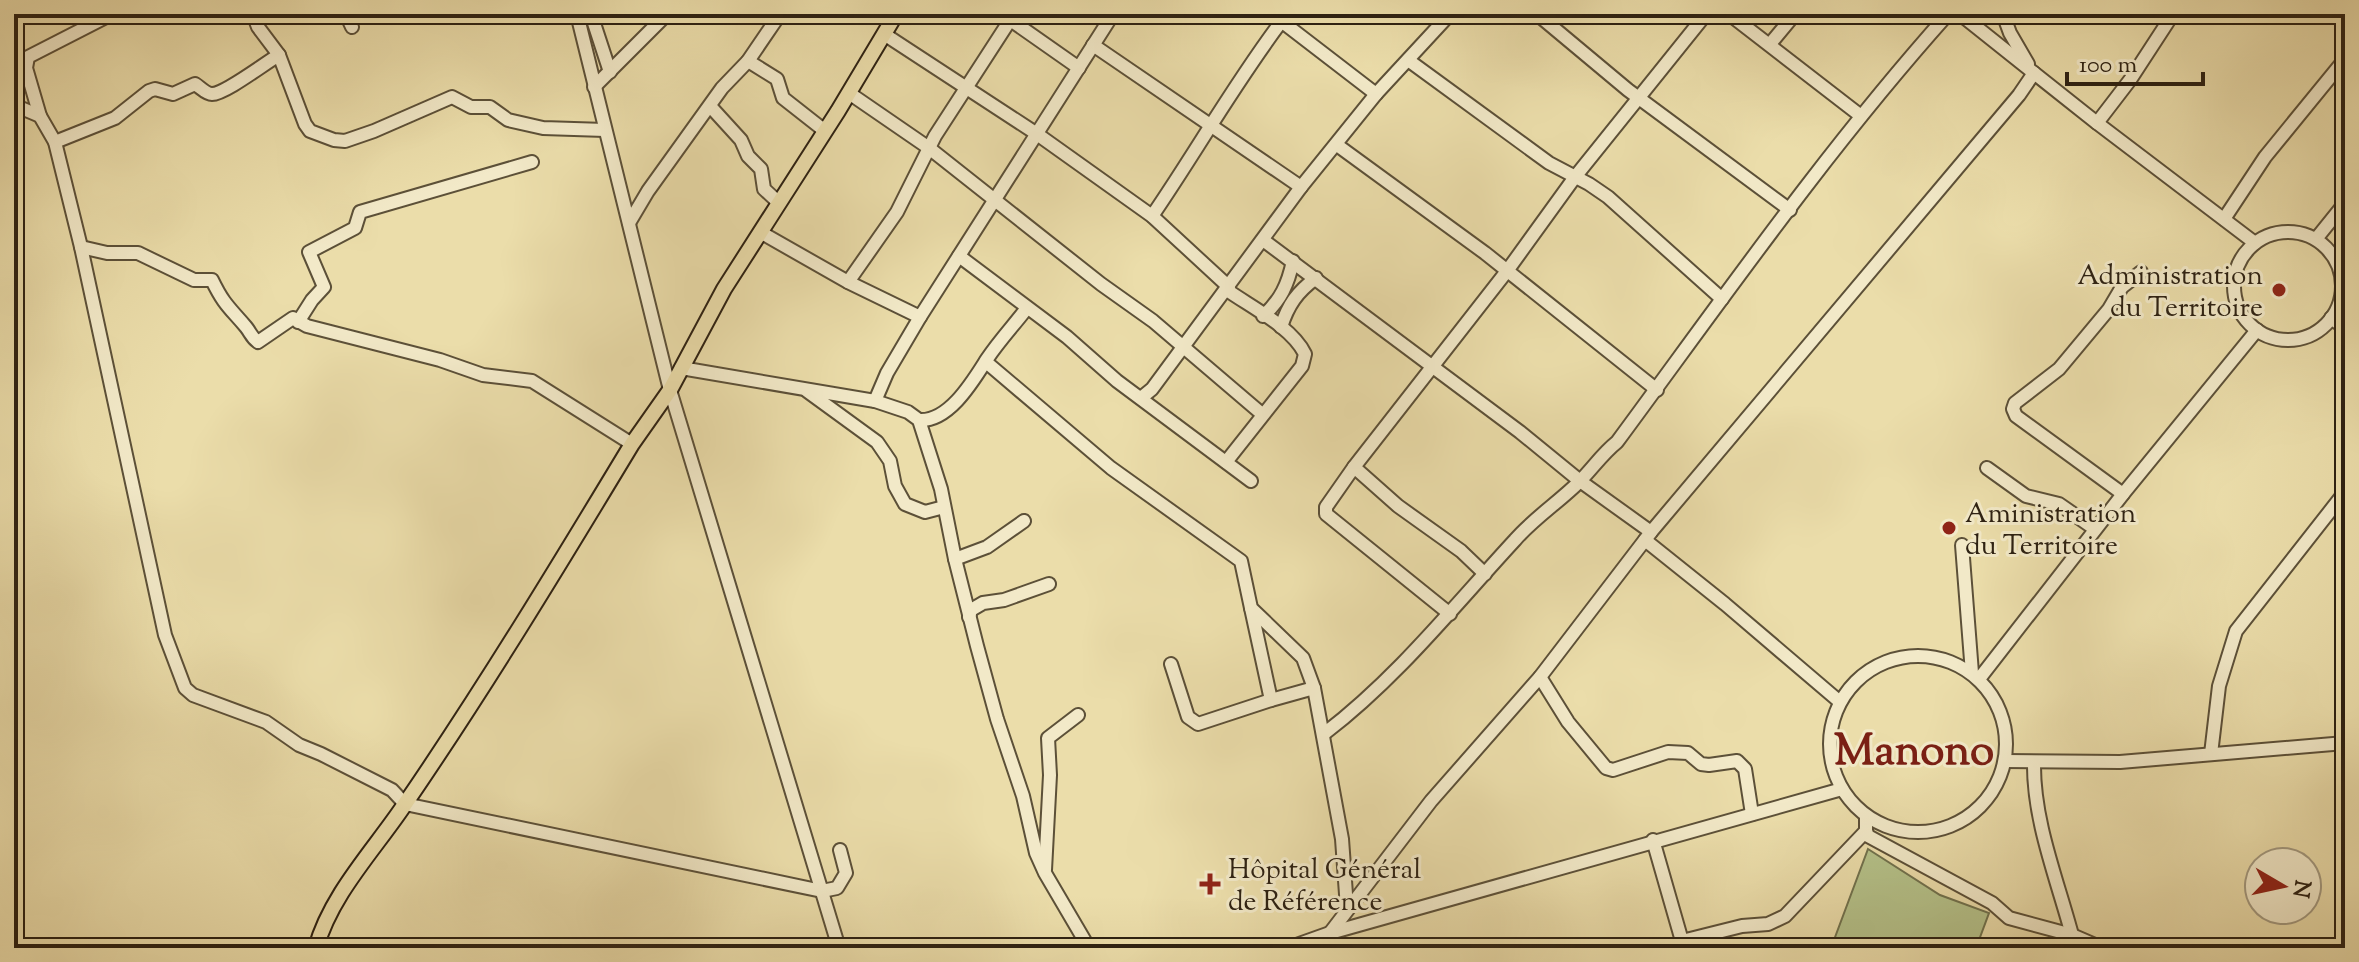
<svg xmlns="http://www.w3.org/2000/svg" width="2359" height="962" font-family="'Sorts Mill Goudy',serif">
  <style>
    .grass { fill: #b5c28a; stroke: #71724e; stroke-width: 2 }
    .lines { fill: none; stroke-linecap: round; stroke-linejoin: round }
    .minor-casing { stroke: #5c5038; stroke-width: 16 }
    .major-casing { stroke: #2d2112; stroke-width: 18 }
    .minor { stroke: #f2e9c8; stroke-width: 12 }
    .major { stroke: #ebddaa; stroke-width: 14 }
    .poi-dot { fill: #8f2418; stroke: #f2e9c8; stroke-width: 3 }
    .labels { text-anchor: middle; stroke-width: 6; stroke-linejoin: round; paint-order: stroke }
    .poi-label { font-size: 28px; fill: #2d2112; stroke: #f2e9c8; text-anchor: start }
    .town-label { font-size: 44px; font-weight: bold; fill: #7a1f14; stroke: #f2e9c8 }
  </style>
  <rect width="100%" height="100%" fill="#ebddaa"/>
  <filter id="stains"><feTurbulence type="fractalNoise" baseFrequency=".0025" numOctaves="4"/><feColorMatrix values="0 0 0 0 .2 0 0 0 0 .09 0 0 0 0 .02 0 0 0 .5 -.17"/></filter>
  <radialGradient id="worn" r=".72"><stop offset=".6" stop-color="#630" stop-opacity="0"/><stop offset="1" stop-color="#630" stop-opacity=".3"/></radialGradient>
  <polygon class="grass" points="1868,849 1940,895 1989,913 1976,948 1831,948"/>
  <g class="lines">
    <g class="minor-casing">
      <g id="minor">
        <polyline points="253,14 258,27 279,55 305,124 310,131 334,140 345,141 374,131 452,97 471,107 490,107 508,120 543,128 605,130"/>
        <polyline points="346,14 352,27"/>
        <polyline points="577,14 670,390 839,948"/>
        <polyline points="591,14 610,72"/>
        <polyline points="1002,14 1079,68"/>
        <polyline points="1272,14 1376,94"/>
        <polyline points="1537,14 1628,90 1790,210"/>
        <polyline points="1729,14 1861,116"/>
        <polyline points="1960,14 2034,73"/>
        <polyline points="2003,14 2010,33 2028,64"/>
        <polyline points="884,34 1037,134 1152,216 1229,287"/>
        <polyline points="1770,44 1795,14"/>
        <polyline points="1093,45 1301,187"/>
        <polyline points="1408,60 1549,163 1589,184 1608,197 1722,299"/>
        <polyline points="748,61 777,79 783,98 825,131"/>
        <polyline points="594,87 667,14"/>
        <polyline points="849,93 929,148 1101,284 1153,321 1262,414"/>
        <polyline points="14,105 40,116 55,142 81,247 165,635 185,688 193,695 266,722 299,745 321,754 392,790 405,804 822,891 837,888 846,873 840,850"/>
        <polyline points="710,106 741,140 748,156 761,169 764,189 778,202"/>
        <polyline points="40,116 26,68 28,57 112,14"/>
        <polyline points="2097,123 2255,243"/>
        <path d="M55,142l60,-24 34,-27 6,-2 18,5 22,-10c5,3 11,10 17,10 13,0 53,-31 67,-39"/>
        <polyline points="1337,145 1485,253 1657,390"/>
        <path d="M1152,216c44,-64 82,-132 129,-194"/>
        <polyline points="2224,219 2265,157 2345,59"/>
        <polyline points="629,223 648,191 722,88 748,61 780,14"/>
        <polyline points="760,232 848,282 920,317"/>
        <circle cx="2288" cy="286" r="54"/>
        <polyline points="2316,239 2345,203"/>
        <polyline points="1263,240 1520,432 1580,481 1651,532"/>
        <path d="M81,247l26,6h31l56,27h18c12,25 18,28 34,47 5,6 5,10 12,15l35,-24 14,8 133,34 43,15 49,6 100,63"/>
        <polyline points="959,256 1067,337 1117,381 1251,481"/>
        <polyline points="848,282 897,212 935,136 1014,14"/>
        <path d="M1263,316c18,-16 25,-32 30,-55"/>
        <polyline points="2331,318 2345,328"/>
        <polyline points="298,322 312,300 324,287 309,252 355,228 360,212 532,162"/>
        <path d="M1281,327c7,-22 16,-35 35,-49"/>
        <polyline points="986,362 1111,468 1241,561 1251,608 1303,658 1314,688 1342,839 1347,908"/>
        <polyline points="681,368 875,401 908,412 919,420 941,489 955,559 977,646 997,719 1023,796 1036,853 1045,873 1089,948"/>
        <polyline points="807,391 877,442 890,461 895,486 905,504 925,512 944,507"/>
        <polyline points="1141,398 1152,389 1301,187 1376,94 1450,14"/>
        <polyline points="875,401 887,373 920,317 1113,14"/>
        <path d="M919,420c30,2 54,-39 68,-61 12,-18 27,-34 40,-51"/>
        <path d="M1226,462l76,-96 3,-12c-13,-27 -54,-47 -78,-64"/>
        <polyline points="1354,467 1398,506 1461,551 1485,574"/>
        <polyline points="1987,468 2026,496 2059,504 2095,529"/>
        <polyline points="2123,494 2016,416 2013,409 2015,403 2059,369 2109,309 2122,287 2141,272"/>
        <polyline points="1645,540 1725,604 1840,702"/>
        <polyline points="1962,545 1972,673"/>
        <polyline points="955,559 987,547 1024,521"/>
        <polyline points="1251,608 1271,700 1314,688"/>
        <polyline points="1450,614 1326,514 1326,507 1354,467 1507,271 1575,177 1706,14"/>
        <polyline points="969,617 971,610 983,603 1004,600 1049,584"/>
        <circle cx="1918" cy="744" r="88"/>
        <polyline points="1171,664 1188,717 1198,724 1271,700"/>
        <polyline points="1540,677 1568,722 1606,768 1613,770 1668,752 1688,753 1701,764 1709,765 1737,761 1745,769 1752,814"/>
        <polyline points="1979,679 2123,494 2257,330"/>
        <path d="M1325,733c72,-55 129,-127 190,-193 19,-22 44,-38 64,-58 14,-14 23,-28 38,-40 107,-145 211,-294 331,-428"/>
        <polyline points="2211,754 2219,686 2236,631 2345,492"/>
        <polyline points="2005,761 2120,762 2345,743"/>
        <path d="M2034,762c-1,58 23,117 38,173l-3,13"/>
        <polyline points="1866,816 1866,831 1868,836 1992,903 2009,918 2072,935 2102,948"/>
        <polyline points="1653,840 1684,948"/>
        <polyline points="1045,870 1050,775 1048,738 1078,715"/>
        <polyline points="1330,933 1431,801 1540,677 1651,532 2019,95 2034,73 2097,123 2130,80 2173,14"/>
        <polyline points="1682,941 1742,926 1768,924 1785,916 1866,831"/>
        <polyline points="1288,948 1330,933 1842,789"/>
      </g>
    </g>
    <g class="major-casing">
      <path id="major" d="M316,948c15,-54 59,-99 89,-144 80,-117 154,-239 227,-360l38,-54 54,-101 114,-178 58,-97"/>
    </g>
    <use href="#minor" class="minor"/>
    <use href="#major" class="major"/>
  </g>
  <g class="poi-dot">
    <circle cx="2279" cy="290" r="8"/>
    <circle cx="1949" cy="528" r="8"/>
    <path d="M1206 872h8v8h8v8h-8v8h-8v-8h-8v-8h8z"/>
  </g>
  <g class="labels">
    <g class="poi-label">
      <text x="2263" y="284" text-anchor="end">Administration<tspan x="2263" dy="32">du Territoire</tspan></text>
      <text x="1965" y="522">Aministration<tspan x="1965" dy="32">du Territoire</tspan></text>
      <text x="1228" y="878">Hôpital Général<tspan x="1228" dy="32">de Référence</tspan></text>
    </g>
    <g class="town-label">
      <text x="1914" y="764">Manono</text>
    </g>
  </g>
  <rect width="2359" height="962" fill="none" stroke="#ebddaa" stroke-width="48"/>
  <rect x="16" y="16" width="2327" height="930" fill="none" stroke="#2d2112" stroke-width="4"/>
  <rect x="24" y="24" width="2311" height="914" fill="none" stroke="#2d2112" stroke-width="2"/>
  <g transform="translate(2283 886) rotate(99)"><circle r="38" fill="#f2e9c8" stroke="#a3997f" stroke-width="2"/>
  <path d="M0-6L14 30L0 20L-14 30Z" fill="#8f2418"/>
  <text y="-12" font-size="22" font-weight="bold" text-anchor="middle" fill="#2d2112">N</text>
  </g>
  <path d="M2067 72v12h136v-12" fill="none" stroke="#2d2112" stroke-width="4"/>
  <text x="2079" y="72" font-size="24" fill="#2d2112" stroke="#f2e9c8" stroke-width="6" paint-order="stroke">100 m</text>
  <rect width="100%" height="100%" filter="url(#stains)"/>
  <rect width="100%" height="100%" fill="url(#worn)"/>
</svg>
